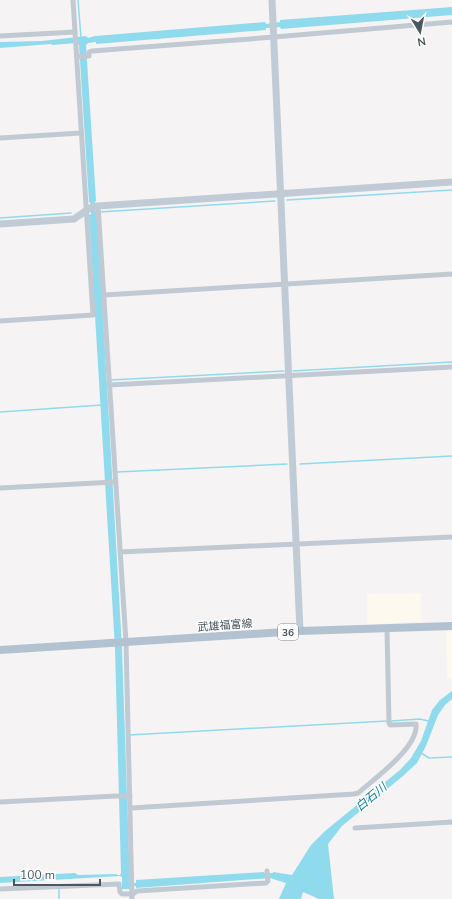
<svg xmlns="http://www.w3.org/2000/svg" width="452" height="899" font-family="'Nunito Sans','Noto Sans JP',sans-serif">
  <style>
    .commercial { fill: #fdf9ef }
    .water { fill: #90daee }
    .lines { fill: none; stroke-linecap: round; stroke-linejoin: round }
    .stream { stroke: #90daee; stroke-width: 1.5 }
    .street { stroke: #c1cad2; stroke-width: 5 }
    .secondary { stroke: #c1cbd6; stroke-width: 7 }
    .primary { stroke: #b3c2d1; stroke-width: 8 }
    .labels { text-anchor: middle; stroke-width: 3; stroke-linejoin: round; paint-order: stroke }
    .shield { fill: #fff; stroke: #808990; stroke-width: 1 }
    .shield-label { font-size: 10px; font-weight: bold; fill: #4a5661 }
    .street-label { font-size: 11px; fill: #4a5661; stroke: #fff }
    .water-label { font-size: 12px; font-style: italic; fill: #0c7c9b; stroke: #fff }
  </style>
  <rect width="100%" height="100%" fill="#f5f3f3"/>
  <g class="commercial">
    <polygon points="421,593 421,621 367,625 367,594"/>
    <polygon points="446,631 452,631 452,680 447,677"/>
  </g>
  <polygon class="water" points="452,7 452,15 281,29 280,27 266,28 266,30 96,44 96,42 88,43 86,45 96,201 95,202 95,211 97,211 122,648 130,883 136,883 136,880 264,872 264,873 273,873 273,872 292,875 311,845 325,831 400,770 411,758 421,741 432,710 440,700 452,691 452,699 445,705 438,715 426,746 417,763 403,776 342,826 328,844 334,899 319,899 303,892 301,899 279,899 286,883 270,878 136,888 136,886 130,886 130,889 122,889 122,877 120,876 0,883 0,877 75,873 78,875 117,874 117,875 120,875 121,873 115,648 89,215 91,214 90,202 89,202 79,45 77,43 52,45 51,44 0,48 0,42 42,41 86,36 88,38 95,36 265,22 266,24 280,22 280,20"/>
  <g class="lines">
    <g class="stream">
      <polyline points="78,0 81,38"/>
      <polyline points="287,200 452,190"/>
      <polyline points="99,212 275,201"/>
      <polyline points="0,218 71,213"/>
      <polyline points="293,371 452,362"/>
      <polyline points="110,380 284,371"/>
      <polyline points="0,412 102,405"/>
      <polyline points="300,464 452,456"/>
      <polyline points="117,472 287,464"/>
      <polyline points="391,721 420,719 428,721"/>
      <polyline points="129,735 387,721"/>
      <polyline points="421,753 429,758 452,757"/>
      <polyline points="59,889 59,899"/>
    </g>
    <g class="street">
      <polyline points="0,36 75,32"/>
      <polyline points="77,57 89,56 89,52 92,51 274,37 452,22"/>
      <polyline points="0,138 81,133"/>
      <polyline points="98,206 126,642 132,899"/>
      <polyline points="104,295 452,274"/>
      <polyline points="0,321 93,315 73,0"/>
      <polyline points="109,385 452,367"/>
      <polyline points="0,488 115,482"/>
      <polyline points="120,552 452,537"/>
      <polyline points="0,802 116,796 130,796"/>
      <path d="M131,808l223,-14 4,-1c16,-14 61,-46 58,-69l-26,1 -1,-2 -2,-94"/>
      <polyline points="355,828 452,822"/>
      <polyline points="0,889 119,884 120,892 122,894 133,894 137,891 266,883 268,881 267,871"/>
    </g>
    <g class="secondary">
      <polyline points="272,0 300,631"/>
      <polyline points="0,224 74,219 90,208 98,206 452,182"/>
    </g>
    <polyline class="primary" points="0,650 300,631 452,626"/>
  </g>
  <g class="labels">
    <rect class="shield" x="278" y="624" width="20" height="16" rx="3"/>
    <g class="shield-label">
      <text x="288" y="636">36</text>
    </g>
    <g class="street-label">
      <text transform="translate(225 625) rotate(-4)" y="4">武雄福富線</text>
    </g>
    <g class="water-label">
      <text transform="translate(371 797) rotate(-40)" y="4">白石川</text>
    </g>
  </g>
  <g transform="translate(420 32) rotate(170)" stroke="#ffffff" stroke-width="3" paint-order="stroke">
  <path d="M0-3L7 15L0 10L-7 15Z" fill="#4a5661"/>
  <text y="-6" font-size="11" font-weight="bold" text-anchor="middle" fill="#4a5661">N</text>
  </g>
  <path d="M14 879v6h86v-6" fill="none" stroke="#4a5661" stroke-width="2"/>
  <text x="20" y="879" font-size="12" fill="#4a5661" stroke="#ffffff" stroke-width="3" paint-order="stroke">100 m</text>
</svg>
